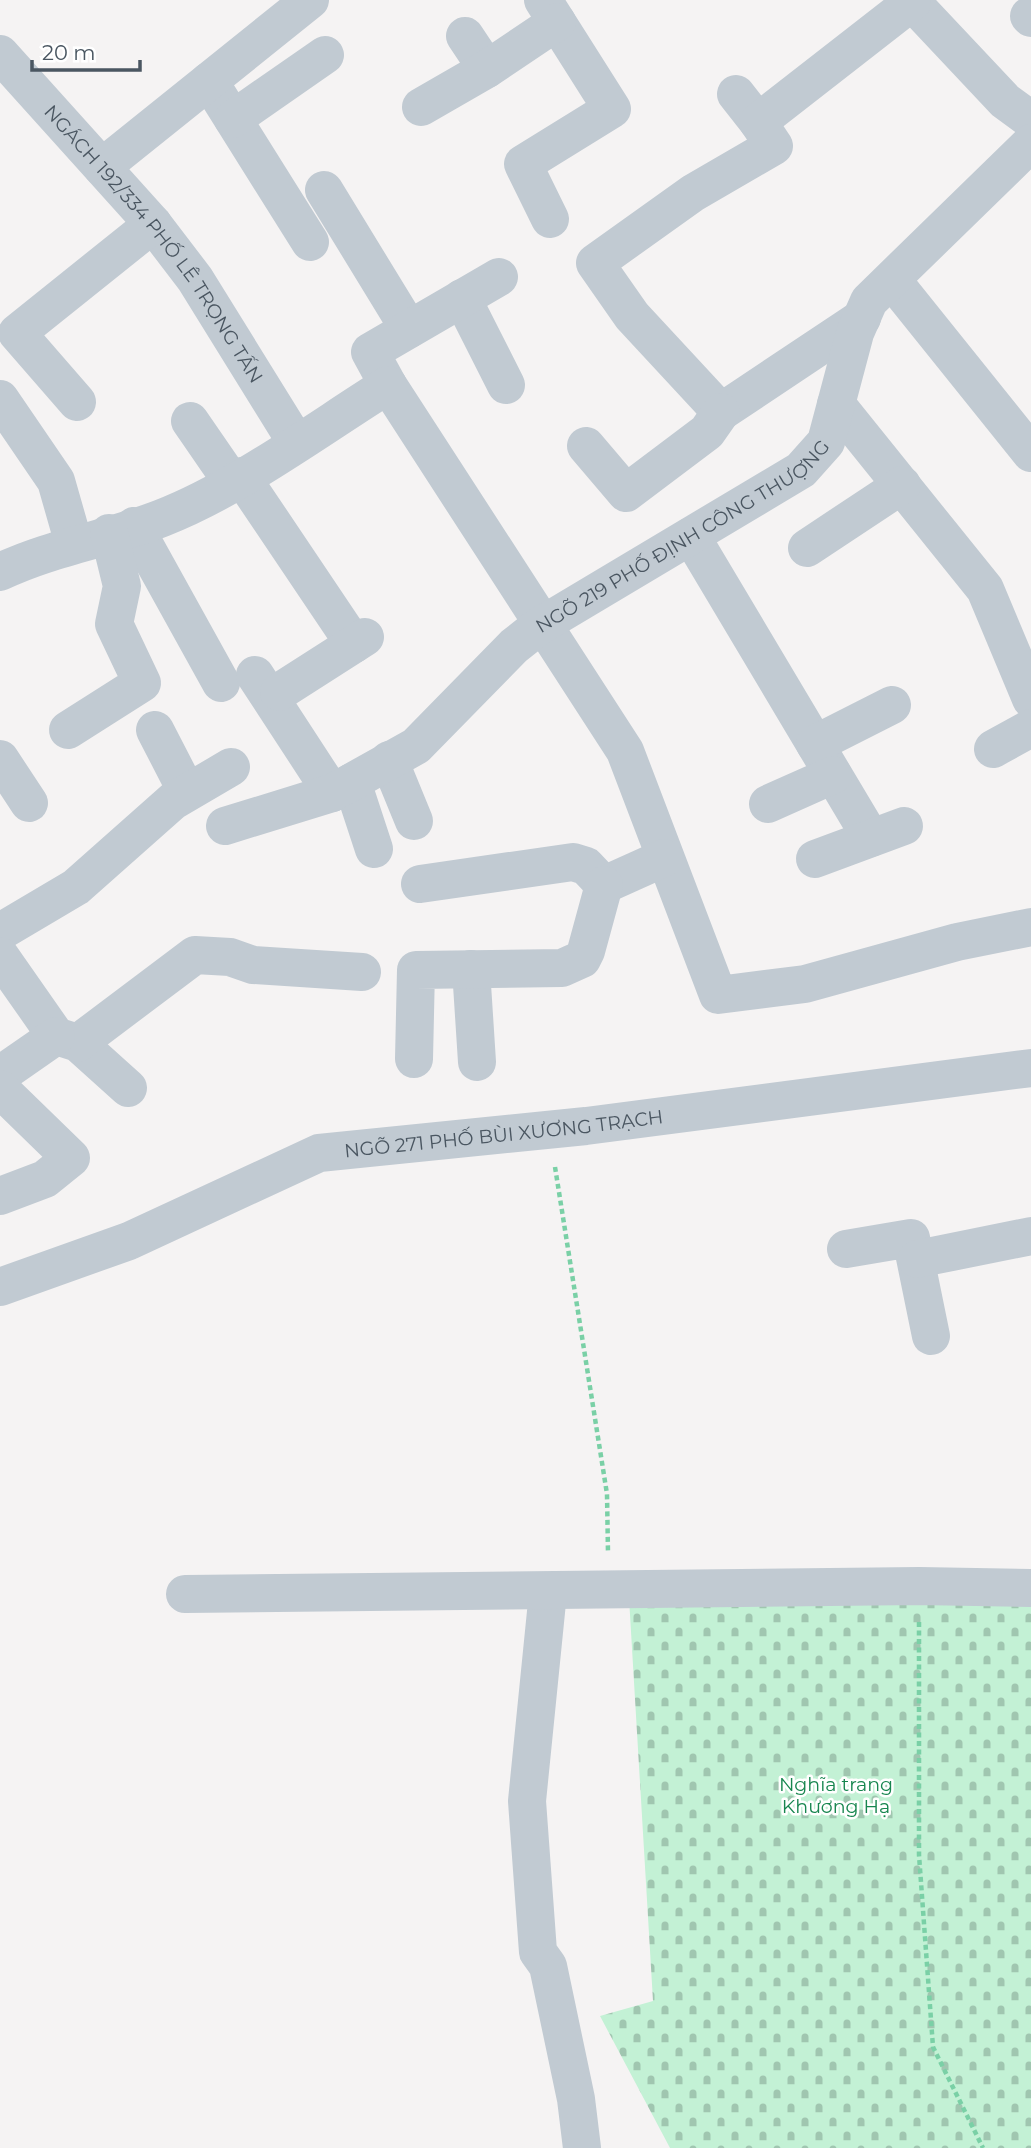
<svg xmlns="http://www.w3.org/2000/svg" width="1031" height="2148" font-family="Montserrat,sans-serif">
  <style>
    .cemetery { fill: url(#cemetery-stones) }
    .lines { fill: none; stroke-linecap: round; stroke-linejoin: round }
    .path { stroke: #7ad0a6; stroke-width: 4.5; stroke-dasharray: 5 3.5; stroke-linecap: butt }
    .minor { stroke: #c1cad2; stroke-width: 38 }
    .labels { text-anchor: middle; stroke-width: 5; stroke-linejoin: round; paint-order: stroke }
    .street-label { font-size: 19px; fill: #4a5661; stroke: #fff }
    .park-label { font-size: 19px; fill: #17864f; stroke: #fff }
  </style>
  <defs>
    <pattern id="cemetery-stones" width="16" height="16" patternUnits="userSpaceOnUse" patternTransform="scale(1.75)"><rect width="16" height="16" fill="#c3f1d5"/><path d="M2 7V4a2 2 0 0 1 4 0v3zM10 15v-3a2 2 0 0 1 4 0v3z" fill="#a0c6b0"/></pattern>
  </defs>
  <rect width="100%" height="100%" fill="#f5f3f3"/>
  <polygon class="cemetery" points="629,1598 1031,1603 1031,2148 670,2148 600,2016 653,2001"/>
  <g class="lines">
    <g class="path">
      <polyline points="555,1167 607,1494 608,1553"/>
      <polyline points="919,1622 919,1855 933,2047 983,2148"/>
    </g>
    <g class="minor">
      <polyline points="543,0 612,109 523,164 550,219"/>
      <polyline points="910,0 1005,101 1031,120"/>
      <polyline points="1029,16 1031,18"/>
      <polyline points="465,36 487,69"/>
      <path id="s1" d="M0,54l153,170 42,55 101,163"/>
      <polyline points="209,81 310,242"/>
      <polyline points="736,94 758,122"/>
      <polyline points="421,107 487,69 557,22"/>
      <polyline points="233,119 325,55"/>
      <polyline points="102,167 310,0"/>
      <polyline points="324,190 409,329"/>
      <polyline points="892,280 1031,453"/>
      <polyline points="462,298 506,385"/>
      <polyline points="862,318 721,412 632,316 595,263 693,193 774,146 758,122 912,2"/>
      <polyline points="388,385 370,352 499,277"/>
      <polyline points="0,399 56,481 74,544"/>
      <polyline points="77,402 17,333 153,224"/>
      <polyline points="836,404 985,589 1031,699"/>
      <polyline points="190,421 232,482"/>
      <polyline points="586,446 626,493 707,432 721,412"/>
      <polyline points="241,476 354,644"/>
      <polyline points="134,526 221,683"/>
      <polyline points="691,536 871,838"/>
      <polyline points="807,548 902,485"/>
      <path d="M0,572c52,-25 109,-33 162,-54 75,-29 157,-90 226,-133l237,366 93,244 87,-11 152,-42 74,-15"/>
      <polyline points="255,675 332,793"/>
      <polyline points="279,692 365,637"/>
      <polyline points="68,730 142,683 114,624 122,586 109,533"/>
      <polyline points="155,730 187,792"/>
      <polyline points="815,744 892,705"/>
      <polyline points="993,749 1031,728"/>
      <polyline points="0,759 29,803"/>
      <polyline points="389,760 414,821"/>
      <polyline points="352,782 374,849"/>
      <polyline points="768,804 833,775"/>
      <path id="s2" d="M225,826l107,-33 84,-47 98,-100 24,-19 263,-157 25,-28 29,-109 14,-32 162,-158"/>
      <polyline points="815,859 904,826"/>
      <polyline points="420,884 573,862 586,866 604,885"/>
      <polyline points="604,885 664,858"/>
      <polyline points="0,932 76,887 173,801 231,767"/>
      <polyline points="0,956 56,1036 78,1043 128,1088"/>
      <polyline points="471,969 477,1062"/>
      <polyline points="78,1043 195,955 230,957 253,965 362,972"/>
      <polyline points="414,1059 416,970 562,968 582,959 586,951 604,885"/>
      <polyline points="0,1075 56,1036"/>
      <polyline points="0,1089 71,1158 45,1179 0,1196"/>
      <polyline points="846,1249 911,1238 931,1336"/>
      <polyline points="917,1259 1031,1236"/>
      <path id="s3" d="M0,1287l129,-46 190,-88 267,-27 445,-58"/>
      <polyline points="548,1592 527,1801 538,1952 548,1966 576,2099 582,2148"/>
      <polyline points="185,1594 919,1586 1031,1588"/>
    </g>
  </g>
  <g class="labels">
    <g class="street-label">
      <text dy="7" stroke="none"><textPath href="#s1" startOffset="245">NGÁCH 192/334 PHỐ LÊ TRỌNG TẤN</textPath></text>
      <text dy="7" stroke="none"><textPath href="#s2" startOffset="550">NGÕ 219 PHỐ ĐỊNH CÔNG THƯỢNG</textPath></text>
      <text dy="7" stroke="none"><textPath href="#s3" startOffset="532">NGÕ 271 PHỐ BÙI XƯƠNG TRẠCH</textPath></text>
    </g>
    <g class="park-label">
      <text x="836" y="1791">Nghĩa trang<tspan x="836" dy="22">Khương Hạ</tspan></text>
    </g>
  </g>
  <path d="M32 60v10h108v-10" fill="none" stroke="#4a5661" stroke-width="3.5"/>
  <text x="42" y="60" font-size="21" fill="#4a5661" stroke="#ffffff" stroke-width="5" paint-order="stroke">20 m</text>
</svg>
